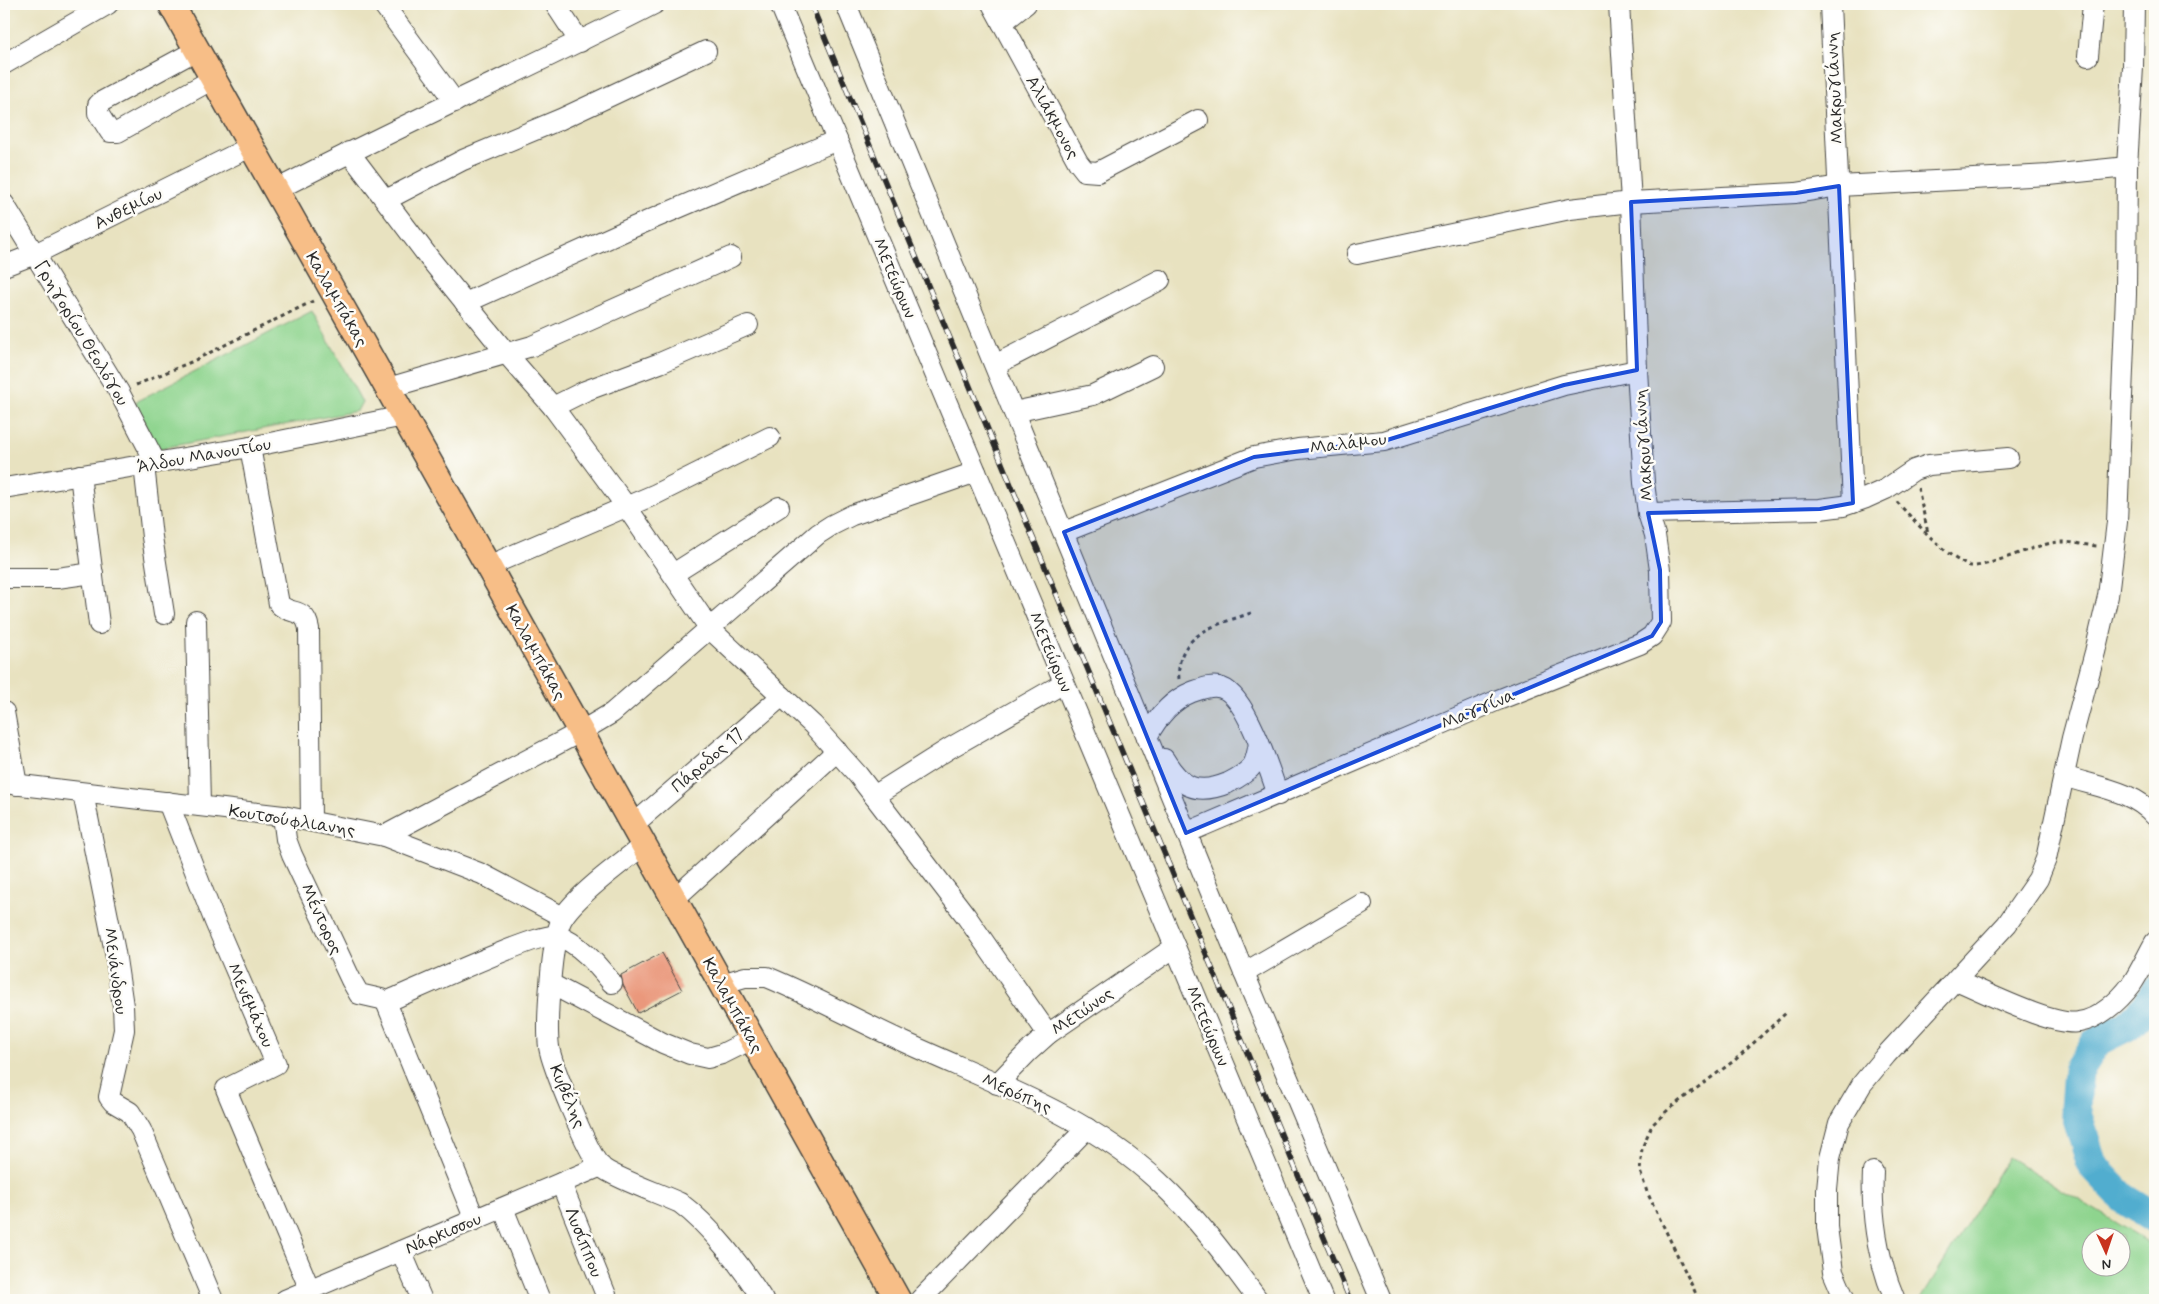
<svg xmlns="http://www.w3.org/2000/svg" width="2159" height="1304" font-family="Mynerve,sans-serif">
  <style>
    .green { fill: #8ed48e; stroke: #5c805c; fill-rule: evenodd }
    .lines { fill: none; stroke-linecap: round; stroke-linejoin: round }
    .river { stroke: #51adcf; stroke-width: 31 }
    .building { fill: #ea987c }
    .minor-casing { stroke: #474641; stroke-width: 22 }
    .major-casing { stroke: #474641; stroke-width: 28 }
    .path { stroke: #474641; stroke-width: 3; stroke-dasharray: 4 4; stroke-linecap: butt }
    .minor { stroke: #fff; stroke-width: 20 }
    .major { stroke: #f7be87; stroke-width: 25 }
    .rail-casing { stroke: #2b2b2b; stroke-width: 5.5 }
    .rail { stroke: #fdfcf7; stroke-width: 4; stroke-dasharray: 11; stroke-linecap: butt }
    .marked { fill: #1d4ed8; fill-opacity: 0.2; stroke: #1d4ed8; stroke-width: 4; stroke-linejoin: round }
    .labels { text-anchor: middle; stroke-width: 5; stroke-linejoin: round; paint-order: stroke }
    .street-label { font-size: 18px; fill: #2b2b2b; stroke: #fdfcf7 }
  </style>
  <rect width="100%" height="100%" fill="#fdfcf7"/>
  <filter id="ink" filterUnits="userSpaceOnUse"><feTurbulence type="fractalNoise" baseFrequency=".02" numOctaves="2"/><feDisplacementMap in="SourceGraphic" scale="10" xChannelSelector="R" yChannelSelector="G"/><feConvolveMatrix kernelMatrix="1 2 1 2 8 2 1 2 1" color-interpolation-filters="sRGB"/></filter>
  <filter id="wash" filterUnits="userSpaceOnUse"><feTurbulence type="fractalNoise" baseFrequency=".0096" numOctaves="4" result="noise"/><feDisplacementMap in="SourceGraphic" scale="20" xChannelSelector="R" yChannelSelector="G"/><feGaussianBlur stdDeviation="1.12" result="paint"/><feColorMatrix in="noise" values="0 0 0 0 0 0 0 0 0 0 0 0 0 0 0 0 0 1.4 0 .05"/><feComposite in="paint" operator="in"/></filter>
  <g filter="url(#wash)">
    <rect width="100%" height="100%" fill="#e8e2c0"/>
    <g class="green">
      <polygon points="312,311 362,402 357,411 157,449 135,402"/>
      <path d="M2008,1157l147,89v54h-235zM2092,1236h30v30h-30z"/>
    </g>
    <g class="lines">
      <polyline class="river" points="2155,992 2147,1006 2127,1026 2097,1041 2078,1071 2075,1108 2092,1165 2123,1198 2155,1218"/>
    </g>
    <g id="blocks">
      <polygon class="building" points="662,953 682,990 638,1013 623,985 621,975"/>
    </g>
  </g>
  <g filter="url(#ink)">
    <use href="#blocks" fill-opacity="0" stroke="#474641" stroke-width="1"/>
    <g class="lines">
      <g class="minor-casing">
        <g id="minor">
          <polyline points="383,4 455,102"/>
          <polyline points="555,4 580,42"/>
          <polyline points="780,4 1323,1300"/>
          <polyline points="846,4 1244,973 1381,1300"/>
          <polyline points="992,4 1078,162 1085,171 1098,172 1198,120"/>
          <polyline points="1830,4 1853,503"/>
          <polyline points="1002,23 1026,4"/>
          <polyline points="197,50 101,102 98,105 98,113 110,132 118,132 213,79"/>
          <polyline points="2088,56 2093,4"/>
          <polyline points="4,64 108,4"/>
          <polyline points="349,152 430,259 506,353 553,407 626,506 710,629 813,725 858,775 966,916 1048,1034"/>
          <path d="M276,190c125,-65 253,-122 378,-186"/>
          <polyline points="386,200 463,160 561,119 706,51"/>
          <polyline points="4,204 119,392 156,463"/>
          <polyline points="1357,254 1570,209 1631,202 1796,193 1839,186 2049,175 2127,167"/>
          <polyline points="4,266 35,254 250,147"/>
          <polyline points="465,303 629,229 837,140"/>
          <polyline points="995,365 1160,280"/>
          <polyline points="388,388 532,346 731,257"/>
          <polyline points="553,407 585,391 660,363 748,325"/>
          <polyline points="1014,412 1093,395 1153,366"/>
          <path d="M250,447l29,157c11,12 26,2 30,25l2,192"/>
          <polyline points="144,465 152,537 164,614"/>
          <polyline points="80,475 99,624"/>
          <polyline points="4,488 250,447 404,416"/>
          <polyline points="1648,513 1820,509 1843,506 1866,498 1886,489 1914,470 1929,465 2008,458"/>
          <polyline points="1064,532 1254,457 1298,449 1384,441 1564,385 1637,370"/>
          <polyline points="488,566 656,494 770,437"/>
          <polyline points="673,574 779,507"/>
          <polyline points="4,578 57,578 93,573"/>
          <polyline points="196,621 200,806"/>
          <polyline points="4,712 17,785"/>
          <path d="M1147,737c10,-19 25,-37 45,-45 9,-3 20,-8 30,-4 24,8 48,83 56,107"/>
          <path d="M1164,759c17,28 32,37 64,24 8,-4 19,-10 25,-18 3,-5 5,-16 6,-22"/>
          <path d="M2064,776c31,11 69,14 91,40"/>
          <polyline points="4,783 283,816 384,836 482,874 563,917"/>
          <polyline points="83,793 115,952 123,1006 124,1030 109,1097 113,1102 130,1112 141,1130 213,1300"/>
          <polyline points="874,796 950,748 1064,683"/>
          <polyline points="168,802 215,922 276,1064 226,1089 310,1290"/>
          <polyline points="283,816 286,839 292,855 351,980 359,994 381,999 386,1002"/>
          <polyline points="633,825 782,696"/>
          <polyline points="1186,833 1498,700 1640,644 1652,636 1661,622 1660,570 1655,535 1648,513 1644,483 1637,370 1631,202 1619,4"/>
          <polyline points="384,836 580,732 612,713 818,534 832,525 852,515 976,472"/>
          <path d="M644,845c-21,16 -70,52 -82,74 -11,21 -16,104 -13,128 3,19 39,106 51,119 10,10 63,29 80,37 31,23 62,64 83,97"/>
          <polyline points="674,899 837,751"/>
          <polyline points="1244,973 1362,904"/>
          <path d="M1956,980c27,11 97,47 123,42 20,-3 40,-21 52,-37 9,-13 16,-29 24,-43"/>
          <polyline points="551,984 663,1043 690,1054 708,1058 722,1054 752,1039"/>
          <path d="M721,984l24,-7h22c46,19 91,44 137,65 87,40 182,72 254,139 38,35 70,78 100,119"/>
          <path d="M386,1002c24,-10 155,-71 171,-66 23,7 41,30 55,47"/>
          <polyline points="386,1002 475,1220"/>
          <polyline points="997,1084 1028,1052 1048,1034 1175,947"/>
          <path d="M1873,1172c-2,44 5,88 22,128"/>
          <polyline points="561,1183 608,1300"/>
          <polyline points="503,1208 540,1300"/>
          <polyline points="401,1251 422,1300"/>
          <polyline points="285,1300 601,1166"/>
          <polyline points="920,1300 1087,1128"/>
          <polyline points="1845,1300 1833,1272 1827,1227 1827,1189 1830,1158 1839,1123 1862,1084 1886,1055 2007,924 2038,879 2046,859 2072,738 2095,652 2108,596 2117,522 2126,294 2127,167 2133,67 2134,4"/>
        </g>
      </g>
      <g class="major-casing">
        <polyline id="major" points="171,4 488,566 898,1300"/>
      </g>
      <g class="path">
        <polyline points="136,385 191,362 313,301"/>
        <polyline points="1918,488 1928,533"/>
        <path d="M1897,502c15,16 53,60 74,64 15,2 61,-20 81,-23 15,-3 29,2 45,3"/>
        <path d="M1179,679c-4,-45 37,-54 72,-66"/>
        <polyline points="1699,1300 1647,1192 1640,1171 1642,1148 1652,1125 1670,1108 1735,1060 1786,1013"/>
      </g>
      <use href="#minor" class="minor"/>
      <use href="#major" class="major"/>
      <g class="rail-casing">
        <polyline id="rail" points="811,4 1350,1300"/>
      </g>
      <use href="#rail" class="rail"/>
    </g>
  </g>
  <path class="marked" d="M1839,186l14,317 -33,6 -172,4 12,57 1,52 -9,14 -466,197 -122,-301 190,-75 130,-16 180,-56 73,-15 -6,-168 165,-9z"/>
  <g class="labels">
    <g class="street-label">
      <text transform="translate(1834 88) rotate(-93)" y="6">Μακρυγιάννη</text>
      <text transform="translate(1053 117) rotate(61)" y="6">Αλιάκμονος</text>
      <text transform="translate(128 208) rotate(-26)" y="6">Ανθεμίου</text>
      <text transform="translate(895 278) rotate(67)" y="6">Μετεώρων</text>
      <text transform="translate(337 299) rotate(60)" y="6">Καλαμπάκας</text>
      <text transform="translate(82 333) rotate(59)" y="6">Γρηγορίου Θεολόγου</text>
      <text transform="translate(1348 443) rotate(-7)" y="6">Μαλάμου</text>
      <text transform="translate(1643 445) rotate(-94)" y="6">Μακρυγιάννη</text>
      <text transform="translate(204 455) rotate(-10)" y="6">Άλδου Μανουτίου</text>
      <text transform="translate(536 652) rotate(61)" y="6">Καλαμπάκας</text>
      <text transform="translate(1051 652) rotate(67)" y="6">Μετεώρων</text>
      <text transform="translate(1478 709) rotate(-23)" y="6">Μαγγίνα</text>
      <text transform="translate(707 760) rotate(-41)" y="6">Πάροδος 17</text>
      <text transform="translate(292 820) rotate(9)" y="6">Κουτσούφλιανης</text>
      <text transform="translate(322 919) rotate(65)" y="6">Μέντορος</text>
      <text transform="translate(116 971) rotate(82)" y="6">Μενάνδρου</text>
      <text transform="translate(251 1005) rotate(66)" y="6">Μενεμάχου</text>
      <text transform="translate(733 1005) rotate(61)" y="6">Καλαμπάκας</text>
      <text transform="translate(1082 1011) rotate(-35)" y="6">Μετώνος</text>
      <text transform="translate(1208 1026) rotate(67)" y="6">Μετεώρων</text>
      <text transform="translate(1017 1093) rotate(24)" y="6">Μερόπης</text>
      <text transform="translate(568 1096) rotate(67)" y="6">Κυβέλης</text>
      <text transform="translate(443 1233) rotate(-23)" y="6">Νάρκισσου</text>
      <text transform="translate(584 1242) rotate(68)" y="6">Λυσίππου</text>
    </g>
  </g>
  <rect width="2159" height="1304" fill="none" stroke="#fdfcf7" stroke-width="20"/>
  <g transform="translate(2106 1252) rotate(177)"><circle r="24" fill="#fdfcf7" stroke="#a9a8a5"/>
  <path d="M0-4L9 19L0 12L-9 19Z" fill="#c8321e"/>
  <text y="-8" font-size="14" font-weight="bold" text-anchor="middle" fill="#2b2b2b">N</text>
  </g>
</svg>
